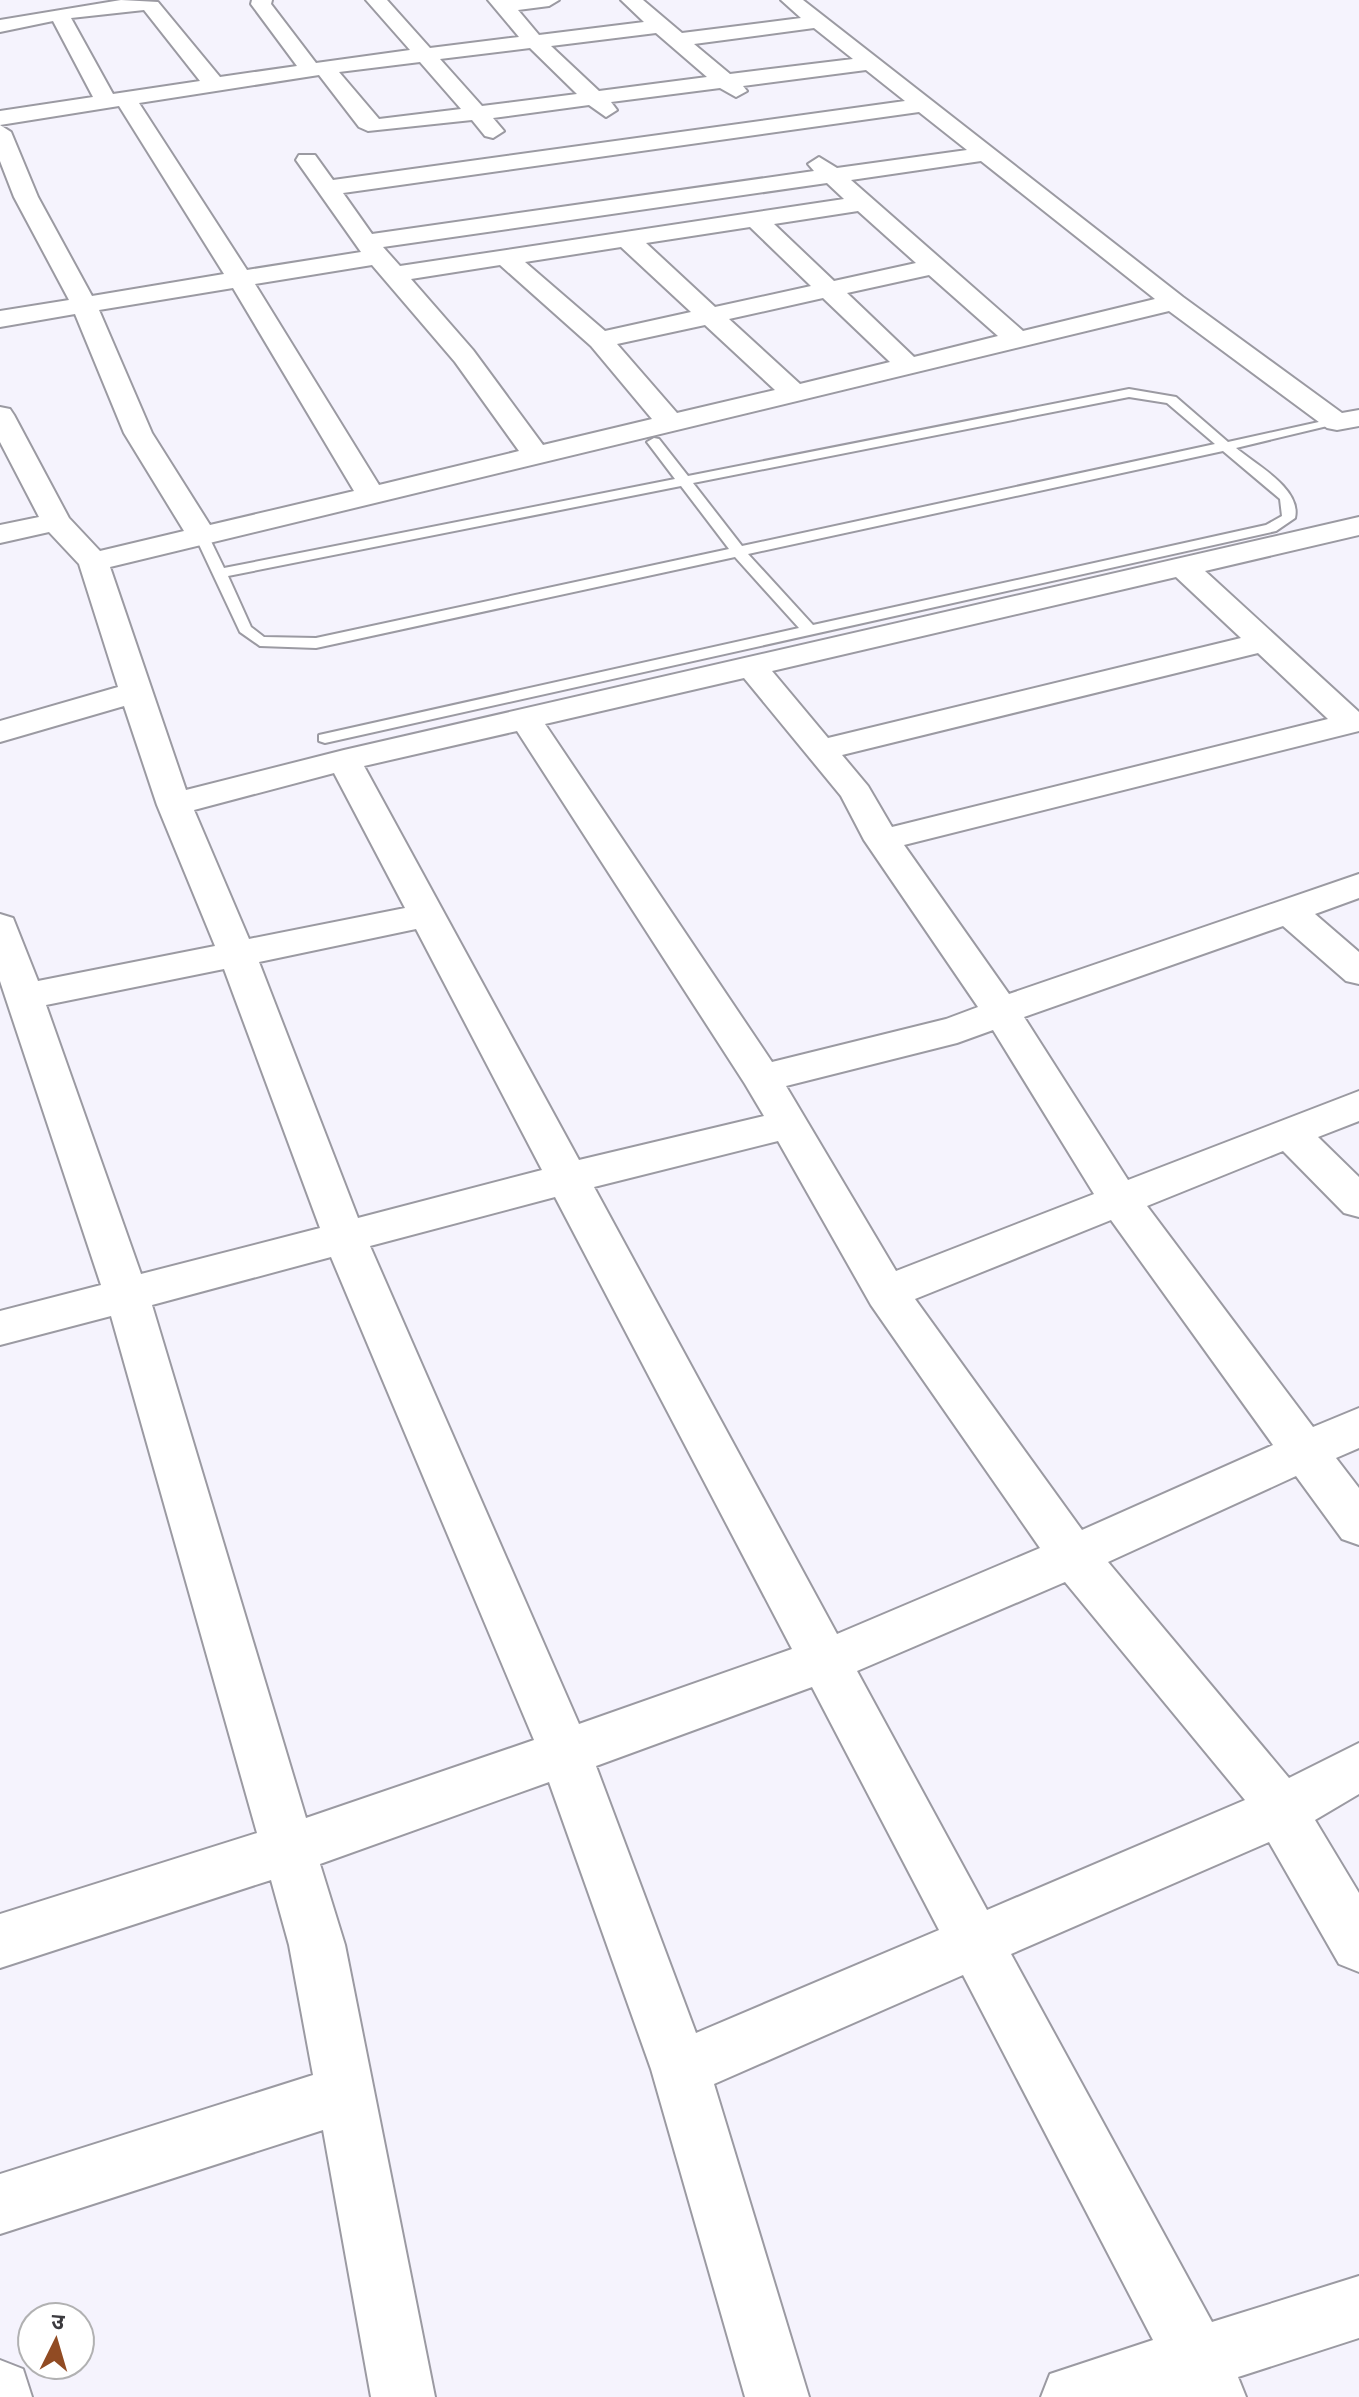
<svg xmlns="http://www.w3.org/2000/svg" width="1359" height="2397" font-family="'Asap Condensed','Noto Sans Devanagari',sans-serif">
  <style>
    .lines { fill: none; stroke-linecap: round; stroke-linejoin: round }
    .lane-casing { stroke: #9b9aa2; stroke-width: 4 }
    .street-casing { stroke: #9b9aa2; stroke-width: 4 }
    .lane { fill: #fff; fill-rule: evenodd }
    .street { fill: #fff; fill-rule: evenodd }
  </style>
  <rect width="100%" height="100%" fill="#f5f3fd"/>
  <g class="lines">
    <g class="lane-casing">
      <path id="lane" d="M1129,389l47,8 52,45 109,-24 7,4 -108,26c19,16 66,41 59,70l-19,13 -951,212 -6,-2v-6l480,-107 -64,-71 -419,91 -56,-2 -20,-14 -45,-96 12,-3 17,35 451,-89 -28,-37 7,-4 5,1 29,37zM1129,397l38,6 48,41 -473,102 -49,-63zM1223,451l57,48 2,17 -16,9 -453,100 -65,-71zM681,486l48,63 -413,89 -52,-1 -13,-10 -23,-51z"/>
    </g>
    <g class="street-casing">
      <g id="street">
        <path d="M121,0l37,2 62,75 77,-11 -46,-62 1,-4h20l-1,4 45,59 94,-13 -44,-50h21l43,48 89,-11 -31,-37h71l-10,6 -31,4 21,25 105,-13 -23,-22h22l39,33 119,-15 -20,-18h22l380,297 159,116 17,-3v16l-22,4 -10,-2 -158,-117 -1059,256 76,223 158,-40 1015,-233v18l-154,36 154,141v19l-455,114 105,149 350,-120v24l-44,16 44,38v32l-13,-3 -63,-55 -259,91 104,163 231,-89v30l-41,16 41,40v40l-15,-4 -61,-62 -136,55 166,221 46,-19v40l-23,10 23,30v57l-17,-6 -46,-63 -188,86 181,216 70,-35v51l-44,26 44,73v79l-20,-8 -70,-122 -258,112 201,368 147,-46v62l-121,39 8,20h-205l9,-23 103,-34 -190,-365 -249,109 95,313h-64l-94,-328 -102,-287 -229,82 25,81 90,452h-64l-48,-267 -323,104v-60l313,-99 -24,-130 -18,-65 -271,88v-54l257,-81 -146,-517 -111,29v-34l101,-26 -101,-304v-67l13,4 25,63 177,-35 -58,-141 -33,-99 -124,36v-21l118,-34 -39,-123 -30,-32 -49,11v-18l39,-8 -39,-75v-35l10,2 4,6 55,103 31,33 84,-20 -60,-98 -49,-119 -75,13v-16l69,-11 -55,-103 -14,-36v-36l11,7 27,65 54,99 132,-22 -105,-168 -119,19v-14l93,-14 -40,-76 -53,11v-12zM144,10l56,71 -87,13 -42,-76zM814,28l39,31 -123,15 -36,-30zM656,33l51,44 -108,14 -48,-45zM530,48l47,46 -95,12 -42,-47zM420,62l41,47 -82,10 -40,-47zM866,70l39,31 -572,79 -18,-25h-16l-3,5 65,92 -114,18 -108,-167 180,-28 40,52 9,4 104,-11 13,16 8,2 11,-7 -11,-13 96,-13 17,12 11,-7 -6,-8 109,-14 16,9 11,-6 -4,-5zM919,112l48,38 -130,18 -18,-11 -11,7 6,7 -442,63 -29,-41zM981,161l174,138 -132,32 -172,-151zM827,183l17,16 -444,67 -17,-19zM858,211l58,52 -82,18 -60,-57zM750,227l61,59 -96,21 -69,-64zM621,247l70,65 -86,19 -80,-69zM372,265l83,97 64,89 -140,34 -124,-201zM500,265l91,81 61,73 -109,26 -70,-95 -62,-71zM929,275l69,61 -84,21 -67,-64zM233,288l121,203 -144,34 -58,-92 -53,-123zM823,298l67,64 -90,22 -71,-65zM705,325l70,65 -98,23 -60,-69zM1176,577l65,61 -413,100 -56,-67zM1258,653l70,66 -436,108 -24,-41 -26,-31zM744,678l97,118 23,44 114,167 -32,12 -174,43 -227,-338zM517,731l228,353 19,32 -185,44 -215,-394zM334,773l71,135 -156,31 -55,-129zM416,929l126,241 -184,48 -99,-256zM224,969l96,259 -179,46 -95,-269zM993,1030l101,164 -198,77 -110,-185 171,-43zM778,1141l93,164 169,243 -203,86 -243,-447zM555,1197l237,452 -213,75 -209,-478zM1111,1220l162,225 -191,85 -167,-231zM331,1257l203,483 -228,78 -154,-513zM1065,1582l180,218 -258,110 -130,-239zM812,1687l127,243 -243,103 -100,-267z"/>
        <polygon points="0,2360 23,2369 32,2397 0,2397"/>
      </g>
    </g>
    <use href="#lane" class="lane"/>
    <use href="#street" class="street"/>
  </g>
  <g transform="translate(56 2341) rotate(5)"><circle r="38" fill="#ffffff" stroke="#b1b1b2" stroke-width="2"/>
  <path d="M0-6L14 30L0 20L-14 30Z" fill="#914b23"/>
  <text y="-12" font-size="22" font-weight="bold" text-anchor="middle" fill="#3c3b3f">उ</text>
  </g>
</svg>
